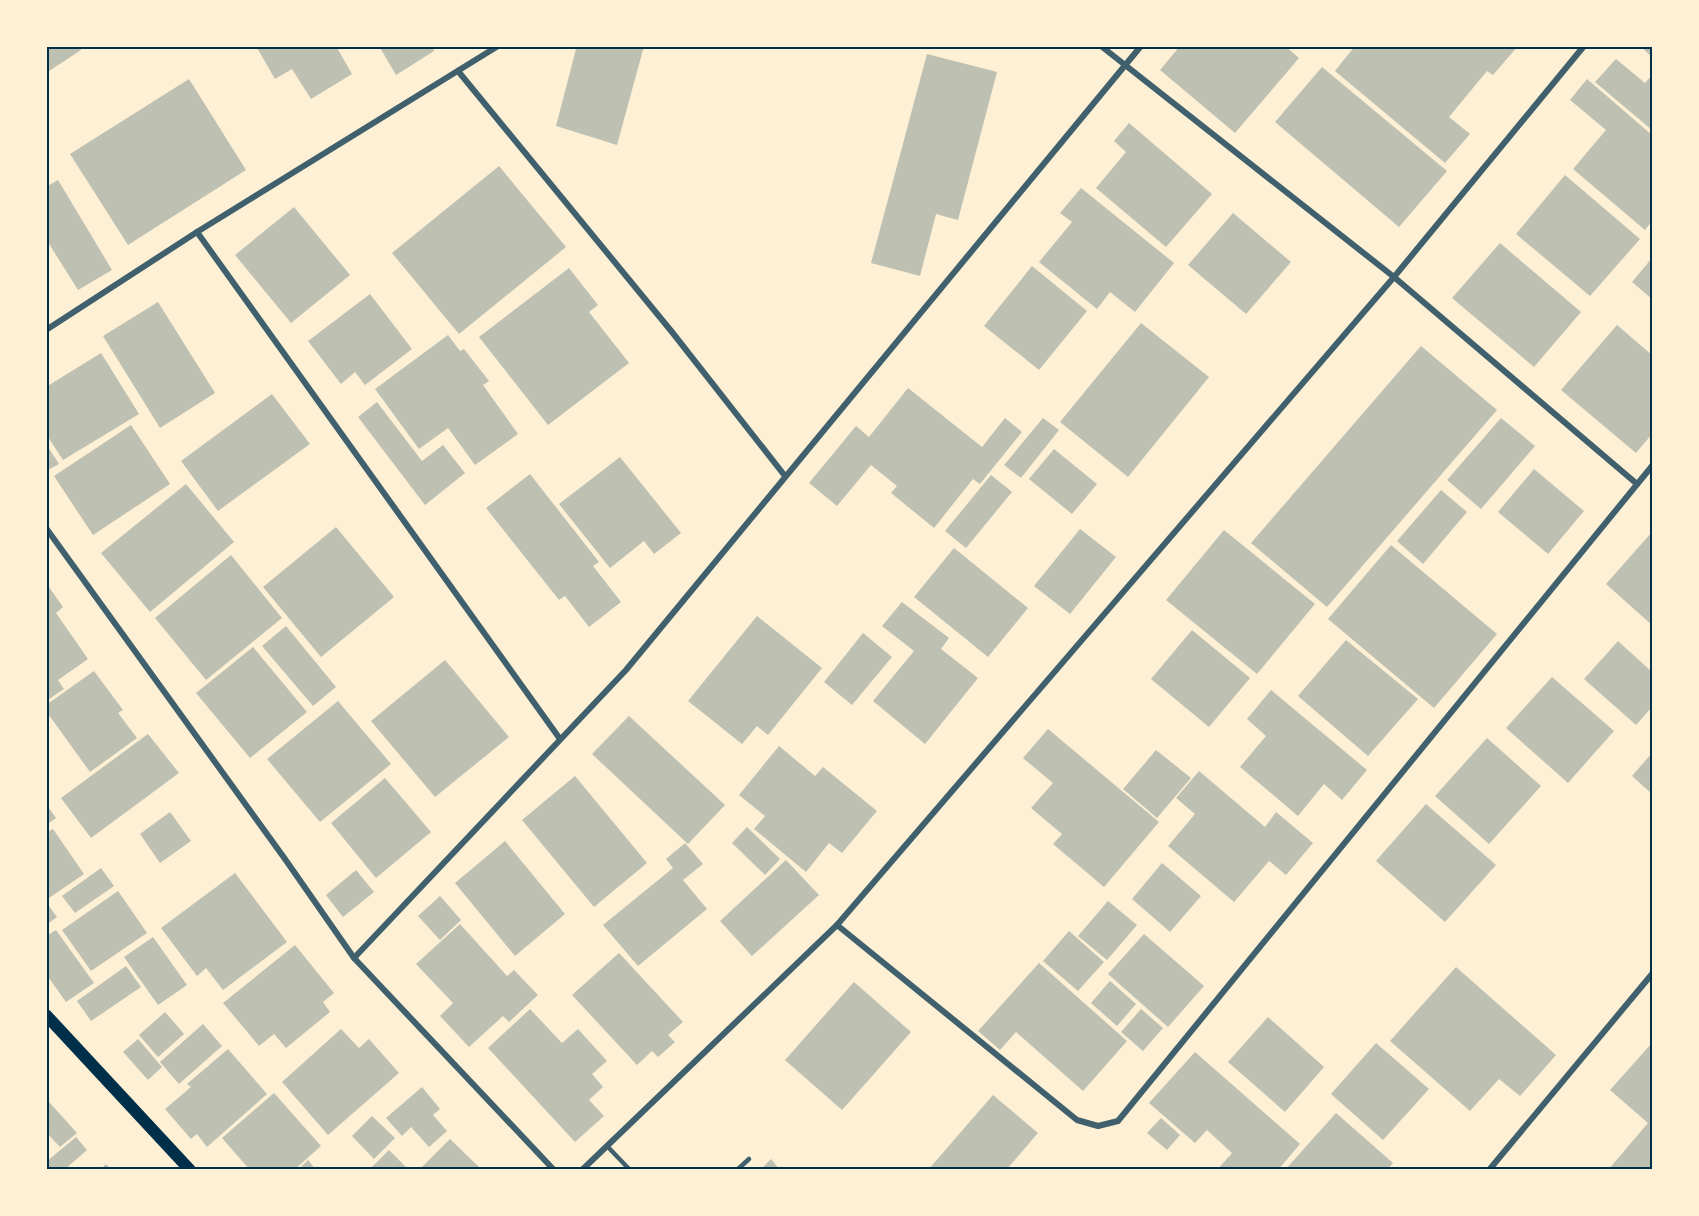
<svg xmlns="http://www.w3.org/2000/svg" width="1699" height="1216" font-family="Jost,sans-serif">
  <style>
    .building { fill: #bec0b2 }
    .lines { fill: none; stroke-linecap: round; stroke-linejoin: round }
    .service { stroke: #3f606c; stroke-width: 4.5 }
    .minor { stroke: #3f606c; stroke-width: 6 }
    .secondary { stroke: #003049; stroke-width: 12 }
    .neatline { fill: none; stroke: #003049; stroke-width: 2 }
  </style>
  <rect width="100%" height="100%" fill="#fdf0d5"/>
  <g class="building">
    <polygon points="46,46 79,46 81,50 46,73"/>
    <polygon points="256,46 336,46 352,74 311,99 292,69 275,79"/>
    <polygon points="379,46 432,46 434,51 396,75"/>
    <polygon points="571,46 644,46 617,145 556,126 576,49"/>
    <polygon points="1180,46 1285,46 1299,58 1235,133 1160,70"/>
    <polygon points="1355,46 1518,46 1493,75 1487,71 1449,117 1470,134 1445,163 1335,71"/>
    <polygon points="1640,46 1652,46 1652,57"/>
    <polygon points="927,54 997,72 958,220 936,214 920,276 871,263"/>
    <polygon points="1616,59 1645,83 1652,75 1652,130 1595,82"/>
    <polygon points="1322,67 1447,171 1399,227 1275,122"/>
    <polygon points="189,79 246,170 128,245 70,154"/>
    <polygon points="1587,79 1652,135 1652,221 1645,230 1573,169 1606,130 1570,100"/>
    <polygon points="1129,123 1212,194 1166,247 1096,188 1126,152 1114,141"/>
    <polygon points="499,166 566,247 459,334 392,253"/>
    <polygon points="1565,175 1640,239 1590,296 1516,234"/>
    <polygon points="58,180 112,270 78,290 46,239 46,187"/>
    <polygon points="1081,188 1174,263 1135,312 1110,292 1097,309 1039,262 1072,222 1060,213"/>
    <polygon points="294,207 350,275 291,323 235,255"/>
    <polygon points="1233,213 1291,262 1246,314 1188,265"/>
    <polygon points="1500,243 1581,312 1534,367 1452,298"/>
    <polygon points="1652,258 1652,299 1632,282"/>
    <polygon points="1032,266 1087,311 1039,370 984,326"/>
    <polygon points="569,268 598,305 589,312 629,363 548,425 479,337"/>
    <polygon points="370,294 412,349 365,385 355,372 341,384 308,341"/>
    <polygon points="158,302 215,393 160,428 103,336"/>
    <polygon points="1141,323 1209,377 1128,477 1060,422"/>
    <polygon points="1617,325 1652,355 1652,434 1636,453 1561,390"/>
    <polygon points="448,335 460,351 464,349 489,381 483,385 518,434 475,465 448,428 419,449 375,389"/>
    <polygon points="1421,346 1497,410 1327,607 1251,543"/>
    <polygon points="101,353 139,414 63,460 46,434 46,387"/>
    <polygon points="908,388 982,447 1005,418 1022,432 980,484 973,479 934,528 891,493 897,486 871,465 837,506 809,483 856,426 869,437"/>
    <polygon points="272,394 310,444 218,511 181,461"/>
    <polygon points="377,402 422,461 443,445 465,473 425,505 358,417"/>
    <polygon points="1043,418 1059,430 1021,478 1004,465"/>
    <polygon points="1501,418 1535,446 1481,509 1447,480"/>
    <polygon points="131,425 170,484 93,535 54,476"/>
    <polygon points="46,444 59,464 46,471"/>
    <polygon points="1054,449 1097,484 1072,514 1029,479"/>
    <polygon points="620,457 681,533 654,554 644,541 610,568 559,504"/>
    <polygon points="1534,469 1584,511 1548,554 1498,512"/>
    <polygon points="530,474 599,562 593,566 621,602 589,627 565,596 559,600 486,508"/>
    <polygon points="991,475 1012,492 966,548 945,531"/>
    <polygon points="186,484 234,542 150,612 101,553"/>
    <polygon points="1441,490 1467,512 1423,564 1397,541"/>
    <polygon points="336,527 394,597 321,657 263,587"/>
    <polygon points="1080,529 1116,557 1070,614 1034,586"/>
    <polygon points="1224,530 1315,604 1257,674 1166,600"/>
    <polygon points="1652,532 1652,625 1606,584"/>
    <polygon points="1391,545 1497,634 1434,708 1328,619"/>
    <polygon points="954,548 1028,608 988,657 914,597"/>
    <polygon points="231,555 282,618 206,680 155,618"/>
    <polygon points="49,587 63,607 56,613 88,659 58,680 64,689 46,701 46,588"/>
    <polygon points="902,602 949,638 941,649 978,678 925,744 873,701 914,651 882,626"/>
    <polygon points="757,616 822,668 768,735 757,726 742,744 688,701"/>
    <polygon points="286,626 336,687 313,706 262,646"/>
    <polygon points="1192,630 1250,678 1209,727 1151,679"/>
    <polygon points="863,633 892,657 852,705 824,682"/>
    <polygon points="1346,640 1418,699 1368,756 1298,696"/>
    <polygon points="1618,641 1652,672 1652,707 1636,725 1584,679"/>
    <polygon points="253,647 307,712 250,758 196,693"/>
    <polygon points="445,660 509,737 435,797 371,721"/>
    <polygon points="94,671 123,710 118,713 137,738 90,772 46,711 46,705"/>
    <polygon points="1552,677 1614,731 1568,783 1506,728"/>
    <polygon points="1271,690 1367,770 1342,800 1324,784 1298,816 1240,767 1266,736 1247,719"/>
    <polygon points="338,701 391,764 320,822 267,759"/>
    <polygon points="629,716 725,805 688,844 592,754"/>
    <polygon points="1048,729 1159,822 1104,887 1053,844 1062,834 1031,808 1053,783 1023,758"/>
    <polygon points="148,734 179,773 91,838 61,798"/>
    <polygon points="1487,738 1541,786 1489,844 1435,796"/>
    <polygon points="779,746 815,776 823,767 877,811 842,853 829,843 806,872 754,829 765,816 739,795"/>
    <polygon points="1156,750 1191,778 1157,818 1123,789"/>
    <polygon points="1652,753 1652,794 1632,776"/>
    <polygon points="1199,771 1265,827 1276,812 1313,843 1286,875 1269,861 1234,902 1168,846 1195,814 1176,798"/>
    <polygon points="575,776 647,863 594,907 522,820"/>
    <polygon points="385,778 431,832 376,878 331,823"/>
    <polygon points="46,804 56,818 46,825"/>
    <polygon points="1426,804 1496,865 1445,922 1376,861"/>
    <polygon points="170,812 191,841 160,863 140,834"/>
    <polygon points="747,827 780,859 765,875 732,843"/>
    <polygon points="53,829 84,874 49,898 46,894 46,833"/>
    <polygon points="505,841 565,914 515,956 455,883"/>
    <polygon points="685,843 703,864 683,880 707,909 638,966 603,925 673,868 666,859"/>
    <polygon points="786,860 819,895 752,956 720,921"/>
    <polygon points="1162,863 1201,896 1170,932 1132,899"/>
    <polygon points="101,868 114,886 75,913 62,896"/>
    <polygon points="356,870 374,892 343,917 326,895"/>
    <polygon points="235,873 287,942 223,990 206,968 197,976 161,928"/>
    <polygon points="118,891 147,933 91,971 62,930"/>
    <polygon points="440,896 461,920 440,940 418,916"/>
    <polygon points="1108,901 1137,925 1107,960 1078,936"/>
    <polygon points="46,902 57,917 46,925"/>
    <polygon points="460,924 507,976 514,970 538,995 509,1022 503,1016 469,1047 440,1016 453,1003 416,964"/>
    <polygon points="56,930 94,983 66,1002 46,974 46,936"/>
    <polygon points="1069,931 1104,962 1078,991 1043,961"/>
    <polygon points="1144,934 1204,986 1168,1027 1108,974"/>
    <polygon points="153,937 187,985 158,1005 124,957"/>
    <polygon points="295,945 334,993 323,1002 330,1012 286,1048 274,1034 259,1046 223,1003"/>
    <polygon points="619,953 683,1022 668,1035 675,1042 658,1057 652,1051 637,1065 572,995"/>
    <polygon points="1039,963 1127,1041 1083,1091 1016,1032 1000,1050 978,1031"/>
    <polygon points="126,966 141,987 91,1021 77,1001"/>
    <polygon points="1456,967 1556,1055 1520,1096 1499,1079 1470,1111 1390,1041"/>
    <polygon points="1110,981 1136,1004 1117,1026 1091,1003"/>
    <polygon points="854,982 911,1032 842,1110 785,1060"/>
    <polygon points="530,1009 562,1043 578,1029 607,1061 592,1074 603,1087 589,1100 604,1116 575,1142 488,1048"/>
    <polygon points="1141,1009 1163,1028 1143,1051 1121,1032"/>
    <polygon points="165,1012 184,1034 158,1057 139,1035"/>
    <polygon points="1268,1017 1324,1067 1285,1112 1228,1062"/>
    <polygon points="203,1024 222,1046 179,1084 160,1062"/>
    <polygon points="341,1029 359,1048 369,1039 399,1073 328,1135 282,1082"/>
    <polygon points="138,1039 162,1067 148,1080 123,1052"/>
    <polygon points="1376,1043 1429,1089 1383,1140 1331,1094"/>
    <polygon points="1651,1044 1652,1046 1652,1170 1608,1170 1648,1123 1610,1090"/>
    <polygon points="228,1049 267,1094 207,1147 197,1134 191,1139 165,1109 191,1087 187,1084"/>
    <polygon points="1195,1052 1300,1144 1278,1170 1217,1170 1232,1153 1207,1130 1195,1143 1149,1103"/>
    <polygon points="422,1087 440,1109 433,1115 447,1131 429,1147 411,1127 402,1136 386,1118"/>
    <polygon points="274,1093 321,1146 294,1170 250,1170 222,1138"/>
    <polygon points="993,1095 1038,1133 1006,1170 928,1170"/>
    <polygon points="49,1102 77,1133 60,1147 46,1132 46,1103"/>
    <polygon points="1336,1113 1393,1163 1387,1170 1285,1170"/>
    <polygon points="372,1116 395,1138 374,1159 352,1136"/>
    <polygon points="1161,1118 1180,1135 1167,1150 1147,1133"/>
    <polygon points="76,1137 87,1150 64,1170 46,1170 46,1162"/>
    <polygon points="450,1139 482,1170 419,1170"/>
    <polygon points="389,1150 409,1170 369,1170"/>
    <polygon points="771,1159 780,1170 760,1170"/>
    <polygon points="308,1160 316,1170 298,1170"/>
    <polygon points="106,1164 112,1170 100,1170"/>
  </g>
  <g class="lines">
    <g class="service">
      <polyline points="607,1146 630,1170"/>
      <polyline points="737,1170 749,1159"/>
    </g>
    <g class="minor">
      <polyline points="1101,46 1394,277 1637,484"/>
      <polyline points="458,71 672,332 785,476"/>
      <polyline points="197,232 560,739"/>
      <polyline points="46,330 197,232 498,46"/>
      <polyline points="46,528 285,859 354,958 554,1170"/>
      <polyline points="837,925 1077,1120 1098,1126 1118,1121 1652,466"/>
      <polyline points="354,958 626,670 1141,46"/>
      <polyline points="582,1170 837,925 1394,277 1584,46"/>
      <polyline points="1489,1170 1652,974"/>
    </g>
    <polyline class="secondary" points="46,1015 190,1170"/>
  </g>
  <rect width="1699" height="1216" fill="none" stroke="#fdf0d5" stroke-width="96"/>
  <rect x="48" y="48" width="1603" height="1120" class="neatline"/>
</svg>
